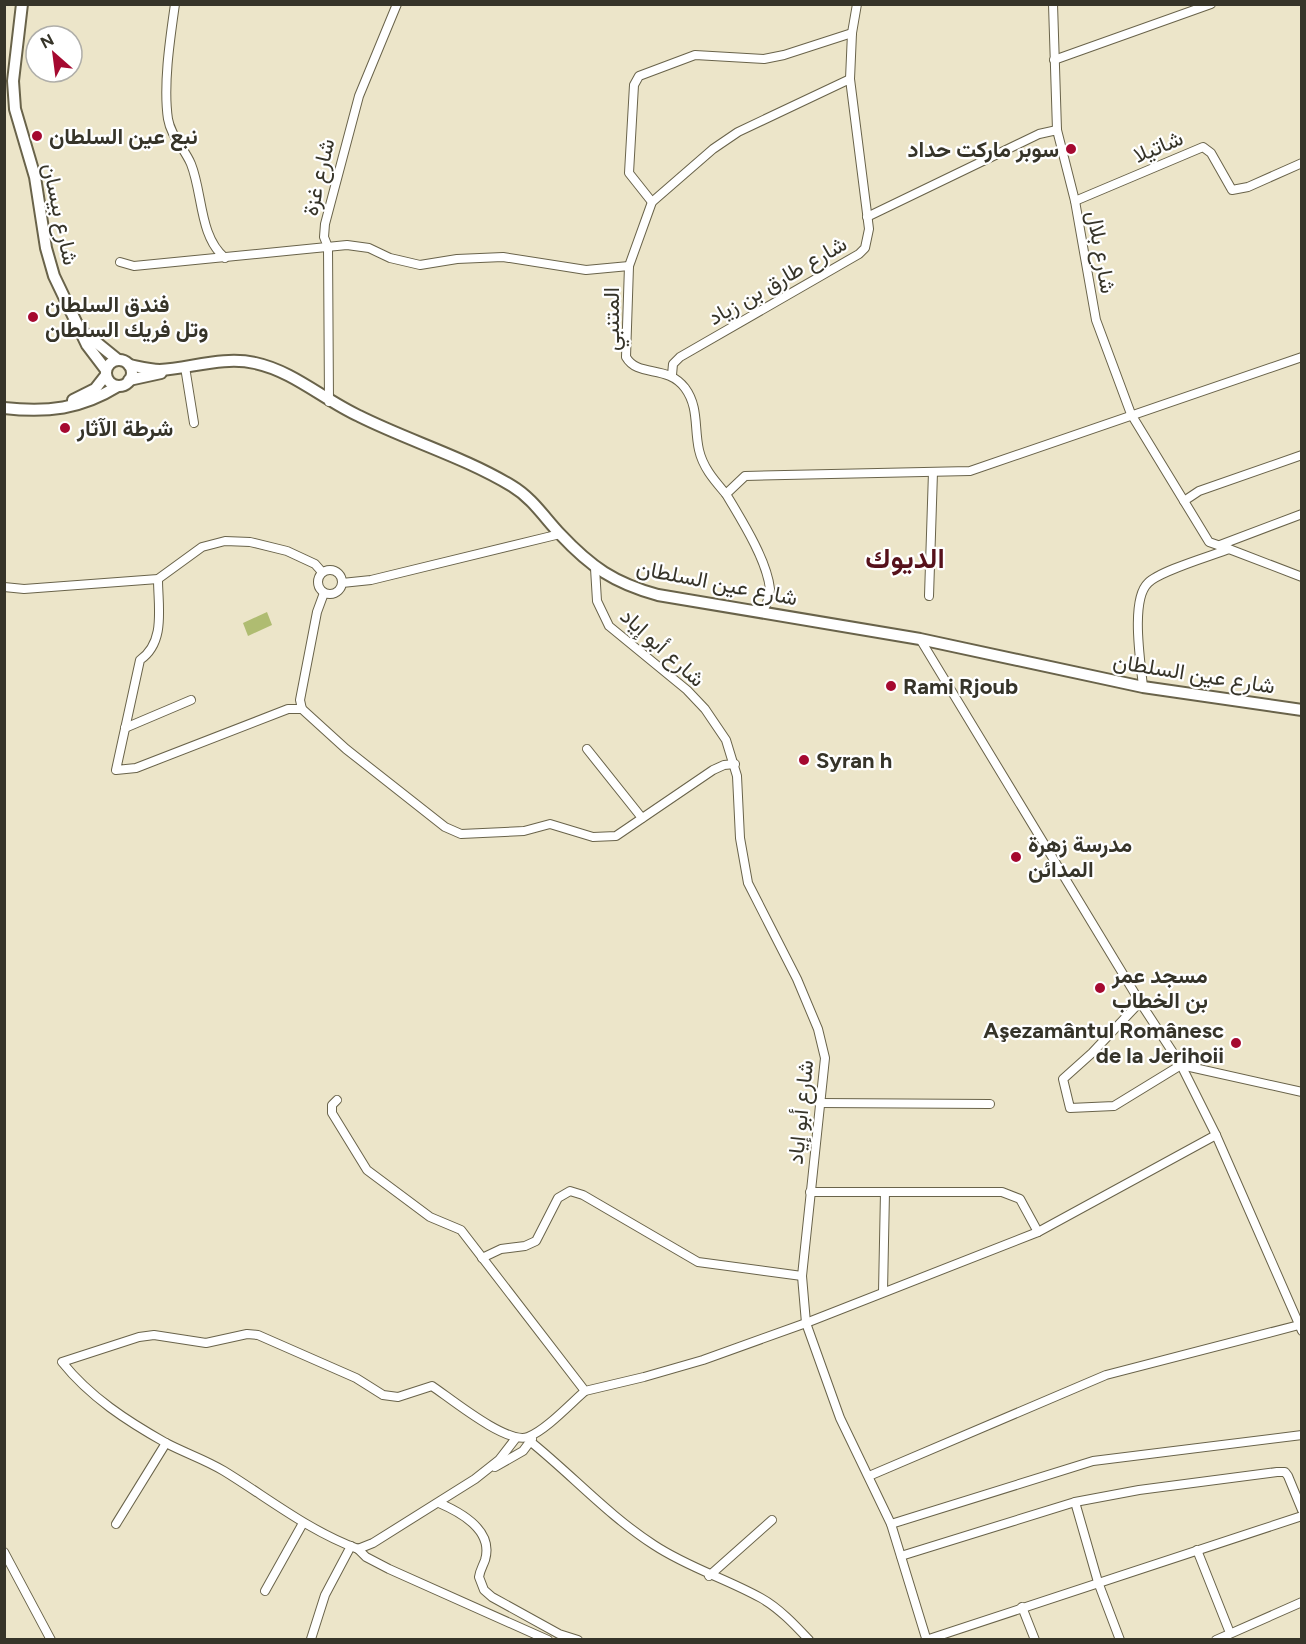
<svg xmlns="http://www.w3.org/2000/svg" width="1306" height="1644" font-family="Figtree,Vazirmatn,sans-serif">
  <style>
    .green { fill: #afbc71 }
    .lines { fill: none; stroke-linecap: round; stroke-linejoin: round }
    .street-casing { stroke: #69634a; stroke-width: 10 }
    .secondary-casing { stroke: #69634a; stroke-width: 14 }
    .street { stroke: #fff; stroke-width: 8 }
    .secondary { stroke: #fff; stroke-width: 10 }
    .poi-dot { fill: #a50930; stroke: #fff; stroke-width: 2 }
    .labels { text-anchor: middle; stroke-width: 4.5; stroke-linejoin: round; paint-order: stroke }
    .poi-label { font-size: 22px; font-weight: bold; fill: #363429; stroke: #fff; text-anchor: start }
    .street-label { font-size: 22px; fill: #363429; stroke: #fff }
    .district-label { font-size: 28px; font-weight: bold; fill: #56111b; stroke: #fff }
  </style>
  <rect width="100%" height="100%" fill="#ece5c9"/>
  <polygon class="green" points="267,612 272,625 248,636 243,623"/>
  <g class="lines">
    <g class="street-casing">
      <g id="street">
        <path d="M175,4c-5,35 -12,81 -7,115 3,18 17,30 23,45 12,30 8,72 34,94"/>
        <polyline points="1053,4 1057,130"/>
        <polyline points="1054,60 1211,4"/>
        <polyline points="850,79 852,33 857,4"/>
        <polyline points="1075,201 1203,147 1211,153 1232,190 1248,187 1302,163"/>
        <polyline points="652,202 629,173 634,85 639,76 695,55 764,59 784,55 852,33"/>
        <polyline points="867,217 1039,134 1057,130 1075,201 1096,320 1131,414 1209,542 1229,549"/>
        <polyline points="120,262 134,266 347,245 369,248 390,258 420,265 457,259 503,257 586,270 629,266"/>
        <polyline points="185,367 194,423"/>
        <path d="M672,375l1,-11 7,-7 179,-103 6,-6 4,-19 -19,-150 -112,53 -25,17 -61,53 -23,64 -3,91c12,21 41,7 59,31 14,19 9,40 14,62 4,18 16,31 27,44"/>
        <polyline points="329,402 328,247 324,237 325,224 359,96 397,4"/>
        <polyline points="1184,501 1199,491 1302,455"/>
        <polyline points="1220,545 1302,514"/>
        <polyline points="595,568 597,601 609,626 687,690 705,709 726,740 737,776 740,838 748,883 797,979 818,1029 825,1058 802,1276 806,1323 840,1418 891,1524 926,1638"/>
        <circle cx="330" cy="582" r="12"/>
        <path d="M158,579c0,28 8,63 -18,81l-24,110 20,-2 152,-59h14"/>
        <polyline points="342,583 371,580 560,534"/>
        <polyline points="4,587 24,589 158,579 202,547 225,541 250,542 287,551 315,564 322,572"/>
        <polyline points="324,593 317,612 300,700 302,709 346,749 445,827 461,834 524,831 550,824 593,837 616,836 713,770 724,765 735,764"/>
        <polyline points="929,596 933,472"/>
        <path d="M763,612c3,-7 7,-15 7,-23 -3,-29 -29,-70 -44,-95l19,-18 225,-5 332,-114"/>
        <polyline points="920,639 1140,1002 1181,1065 1216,1135 1302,1331"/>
        <path d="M1143,687c-2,-23 -13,-87 5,-104 11,-12 63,-27 81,-34l73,28"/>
        <polyline points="125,728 191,700"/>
        <polyline points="587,749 642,818"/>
        <polyline points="1140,1002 1092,1053 1063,1079 1070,1108 1114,1106 1181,1065 1302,1092"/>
        <polyline points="337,1100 332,1105 332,1113 367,1170 430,1217 461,1230 585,1391 644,1377 703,1360 806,1323 1038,1232 1216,1135"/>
        <polyline points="819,1103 990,1104"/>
        <polyline points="810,1192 1002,1192 1020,1199 1038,1232"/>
        <polyline points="482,1258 501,1249 525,1246 536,1241 558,1198 570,1191 583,1195 698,1262 802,1276"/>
        <polyline points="883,1292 885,1192"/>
        <path d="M516,1438l-17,22 -24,19 -102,64 -15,6c-49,-18 -90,-51 -134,-78 -18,-11 -39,-18 -58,-28 -39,-22 -76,-46 -104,-81l77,-25 15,-2 52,8 41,-9 11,1 98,43 27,17 15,2 34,-11c18,12 75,59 96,51 18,-7 42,-33 57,-46"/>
        <path d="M531,1442c42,34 78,74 123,103 35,23 71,33 107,53 18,10 34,27 48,42"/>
        <polyline points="495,1467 523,1451 532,1439"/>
        <polyline points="869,1476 1106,1375 1299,1325"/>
        <polyline points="1075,1502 1098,1582 1120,1640"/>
        <path d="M439,1503c21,9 55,27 46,57 -2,6 -5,10 -6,17l5,13 8,7 67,37 19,6"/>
        <polyline points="116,1524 166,1443"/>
        <polyline points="891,1524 1093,1461 1302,1435"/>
        <polyline points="358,1549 366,1557 389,1569 548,1640"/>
        <polyline points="1197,1550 1230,1633"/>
        <polyline points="4,1552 51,1640"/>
        <polyline points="901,1556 1075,1502 1139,1490 1277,1472 1285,1472 1288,1476 1302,1510"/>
        <polyline points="709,1576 772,1520"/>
        <polyline points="265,1591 303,1523"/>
        <polyline points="1022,1607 1035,1640"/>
        <polyline points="311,1639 325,1595 351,1546"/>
        <polyline points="926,1640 1302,1516"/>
        <polyline points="1216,1640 1302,1602"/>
      </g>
    </g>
    <g class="secondary-casing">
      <g id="secondary">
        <polyline points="22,4 13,81 15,109 35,177 46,248 54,276 87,345 106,370"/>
        <polyline points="86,334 118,360"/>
        <circle cx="119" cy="373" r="13"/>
        <path d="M129,365c10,2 21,5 31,5 31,-2 64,-14 95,-7 38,8 69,37 104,53 50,25 105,41 153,70 20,12 32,31 48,48 31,33 54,49 98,61l262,44 223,48 159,23"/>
        <polyline points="129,380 161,373"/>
        <polyline points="73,400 95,389 106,375"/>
        <path d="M4,408c43,5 77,1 114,-22"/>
      </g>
    </g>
    <use href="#street" class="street"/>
    <use href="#secondary" class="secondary"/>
  </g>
  <g class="poi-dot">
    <circle cx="37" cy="136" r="6"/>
    <circle cx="1071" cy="149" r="6"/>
    <circle cx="33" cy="317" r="6"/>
    <circle cx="65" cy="428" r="6"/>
    <circle cx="891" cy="686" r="6"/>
    <circle cx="804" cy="760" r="6"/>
    <circle cx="1016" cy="857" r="6"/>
    <circle cx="1100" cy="988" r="6"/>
    <circle cx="1236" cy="1043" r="6"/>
  </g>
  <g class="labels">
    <g class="poi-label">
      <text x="49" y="144">نبع عين السلطان</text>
      <text x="1059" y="157" text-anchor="end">سوبر ماركت حداد</text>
      <text x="45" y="312">فندق السلطان<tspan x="45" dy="25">وتل فريك السلطان</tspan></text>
      <text x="77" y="436">شرطة الآثار</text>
      <text x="903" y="694">Rami Rjoub</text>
      <text x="816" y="768">Syran h</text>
      <text x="1028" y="852">مدرسة زهرة<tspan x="1028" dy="25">المدائن</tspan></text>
      <text x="1112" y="983">مسجد عمر<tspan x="1112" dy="25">بن الخطاب</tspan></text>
      <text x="1224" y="1038" text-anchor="end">Aşezamântul Românesc<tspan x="1224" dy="25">de la Jerihoii</tspan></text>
    </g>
    <g class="street-label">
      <text transform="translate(1158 146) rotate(-23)" y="8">شاتيلا</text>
      <text transform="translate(318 177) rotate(-77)" y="8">شارع غزة</text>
      <text transform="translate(61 214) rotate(78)" y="8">شارع بيسان</text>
      <text transform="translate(1102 252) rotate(80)" y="8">شارع بلال</text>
      <text transform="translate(777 280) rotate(-30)" y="8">شارع طارق بن زياد</text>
      <text transform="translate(611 319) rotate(-90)" y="8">المتنبي</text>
      <text transform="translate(717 582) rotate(11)" y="8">شارع عين السلطان</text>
      <text transform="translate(663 647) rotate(42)" y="8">شارع أبو إياد</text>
      <text transform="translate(1194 673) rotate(9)" y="8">شارع عين السلطان</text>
      <text transform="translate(800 1112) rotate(-84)" y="8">شارع أبو إياد</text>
    </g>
    <g class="district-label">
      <text x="905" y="568">الديوك</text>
    </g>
  </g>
  <rect width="1306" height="1644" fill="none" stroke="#363429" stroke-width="12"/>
  <g transform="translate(54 54) rotate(332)"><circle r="28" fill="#ffffff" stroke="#afaea9" stroke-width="1.5"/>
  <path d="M0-4.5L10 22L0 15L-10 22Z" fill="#a50930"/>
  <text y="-9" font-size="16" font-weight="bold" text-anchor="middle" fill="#363429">N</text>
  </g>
</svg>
